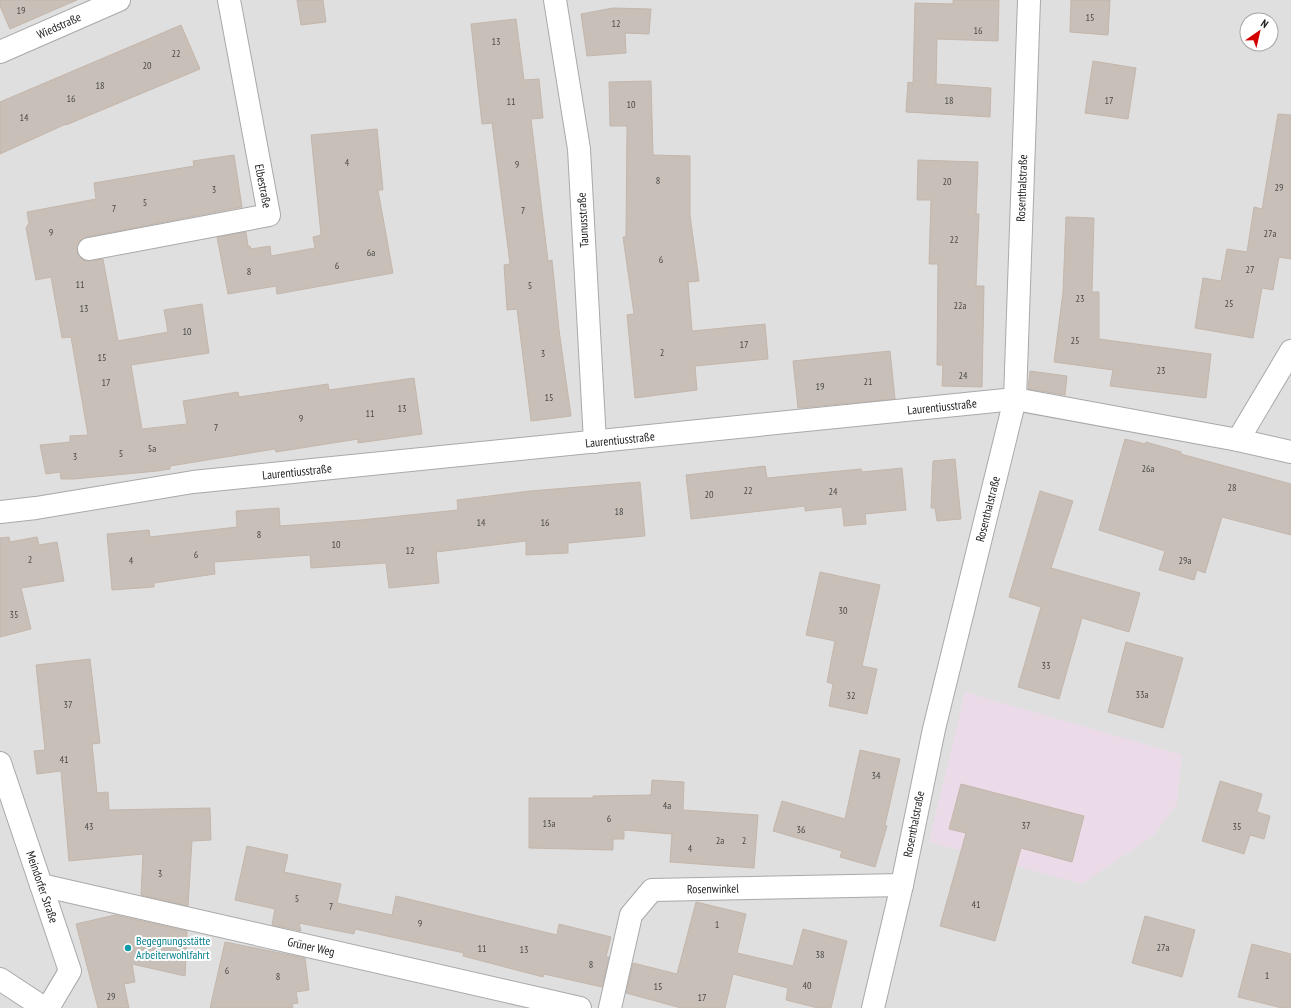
<svg xmlns="http://www.w3.org/2000/svg" width="1291" height="1008" font-family="'PT Sans Narrow',sans-serif">
  <style>
    .residential { fill: #e0dfdf; fill-rule: evenodd }
    .industrial { fill: #ebdbe8 }
    .building { fill: #c7bfb8; stroke: #c4b6ab }
    .lines { fill: none; stroke-linecap: round; stroke-linejoin: round }
    .minor-casing { stroke: #a9a9a9; stroke-width: 24 }
    .tertiary-casing { stroke: #a9a9a9; stroke-width: 24 }
    .minor { stroke: #fff; stroke-width: 22 }
    .tertiary { stroke: #fff; stroke-width: 22 }
    .culture-dot { fill: #0f9aa8; stroke: #fff; stroke-width: 1.5 }
    .labels { text-anchor: middle; stroke-width: 4; stroke-linejoin: round; paint-order: stroke }
    .number-label { font-size: 10px; fill: #4b4948 }
    .street-label { font-size: 12px; fill: #222; stroke: #fff }
    .culture-label { font-size: 12px; fill: #0d838f; stroke: #fff; text-anchor: start }
  </style>
  <rect width="100%" height="100%" fill="#f2efe9"/>
  <path class="residential" d="M0,0h1291v1008h-1291zM1247,20h24v24h-24z"/>
  <polygon class="industrial" points="965,692 1182,755 1177,804 1154,835 1082,884 929,842"/>
  <g class="building">
    <polygon points="0,0 77,0 10,29 0,6"/>
    <polygon points="297,0 323,0 326,22 301,25"/>
    <polygon points="953,0 999,0 998,41 937,39 936,84 991,88 990,117 906,112 908,82 913,83 915,3 953,4"/>
    <polygon points="1071,0 1110,0 1108,35 1070,32"/>
    <polygon points="613,8 651,9 649,34 625,33 626,53 587,56 581,14"/>
    <polygon points="516,19 524,80 539,79 543,118 531,119 548,261 552,260 559,330 571,416 531,421 517,309 507,310 504,265 510,264 492,123 482,124 471,24"/>
    <polygon points="181,25 200,69 66,125 66,124 0,154 0,102"/>
    <polygon points="1093,61 1136,68 1128,119 1085,113"/>
    <polygon points="651,81 653,155 690,156 690,215 699,281 688,282 692,331 765,324 768,359 695,366 697,390 635,398 627,315 634,314 623,237 626,237 627,126 610,126 609,82"/>
    <polygon points="1278,114 1291,115 1291,259 1279,257 1273,290 1262,288 1253,338 1195,328 1203,278 1221,281 1227,249 1247,252 1254,207 1262,209"/>
    <polygon points="377,129 383,190 378,190 393,273 277,294 276,286 228,294 217,237 246,232 248,246 250,246 251,249 270,246 271,256 315,248 313,237 321,235 311,135"/>
    <polygon points="234,155 242,207 87,237 81,240 77,245 77,252 80,257 85,261 103,259 118,341 168,332 164,310 202,304 209,353 131,365 142,429 187,424 183,401 238,392 239,397 328,384 329,390 414,378 422,434 358,443 358,439 276,452 275,449 170,466 170,469 157,471 74,479 61,479 60,472 46,474 40,445 70,442 70,436 88,435 71,337 62,338 51,277 36,280 26,228 29,223 27,212 96,199 94,183 194,166 193,161"/>
    <polygon points="918,160 978,162 976,214 979,214 976,286 984,286 982,387 942,386 943,365 937,365 938,264 929,264 931,200 917,200"/>
    <polygon points="1066,217 1094,218 1092,292 1099,292 1099,339 1211,354 1206,398 1110,386 1113,370 1054,362 1063,292"/>
    <polygon points="890,351 895,399 798,408 793,361"/>
    <polygon points="1030,371 1067,376 1065,395 1028,389"/>
    <polygon points="1125,439 1145,444 1146,442 1181,452 1181,454 1291,484 1291,535 1222,517 1205,573 1197,570 1194,580 1159,570 1165,551 1099,530"/>
    <polygon points="955,459 961,519 937,521 935,508 931,508 933,461"/>
    <polygon points="765,466 767,478 861,469 862,472 902,468 906,510 865,514 866,524 844,526 842,507 805,511 805,506 691,519 686,475"/>
    <polygon points="640,482 645,536 568,543 568,553 526,555 526,541 436,552 439,583 389,588 386,563 311,568 310,555 214,562 215,574 154,583 154,587 112,590 107,534 149,530 150,537 237,527 236,511 279,508 280,526 361,520 458,510 457,500 530,491"/>
    <polygon points="1040,491 1073,501 1051,568 1140,593 1129,632 1082,618 1059,699 1018,687 1041,607 1009,597"/>
    <polygon points="9,537 10,542 37,537 39,545 57,542 64,581 21,588 31,629 0,637 0,538"/>
    <polygon points="820,572 880,585 862,666 877,669 867,714 829,706 833,684 827,682 835,641 806,635"/>
    <polygon points="1126,642 1183,658 1163,728 1108,712"/>
    <polygon points="90,659 100,743 92,744 97,793 108,792 109,810 210,808 211,840 192,841 188,906 141,895 143,854 69,861 61,771 37,774 34,751 45,750 36,665"/>
    <polygon points="860,750 900,759 885,825 887,826 875,867 840,857 842,851 773,831 782,801 845,819"/>
    <polygon points="652,780 684,782 683,810 758,815 754,868 670,862 672,834 624,830 624,839 613,839 613,850 529,848 529,798 593,798 593,796 651,795"/>
    <polygon points="1220,781 1262,794 1257,812 1270,816 1264,839 1250,835 1244,854 1202,841"/>
    <polygon points="961,784 1084,816 1072,862 1021,848 995,941 940,926 966,833 949,829"/>
    <polygon points="247,846 288,855 284,872 341,884 337,903 392,915 396,896 557,935 559,924 611,937 606,957 609,957 602,987 544,974 543,977 463,956 464,953 355,929 354,934 299,923 301,931 272,925 275,909 235,900"/>
    <polygon points="696,902 746,914 737,953 793,966 803,929 847,941 831,1008 818,1008 786,1000 788,988 733,974 725,1008 681,1008 626,993 633,963 677,974"/>
    <polygon points="115,915 187,931 185,976 132,964 135,982 124,984 129,1008 98,1008 76,924"/>
    <polygon points="1145,916 1195,930 1182,977 1132,963"/>
    <polygon points="225,942 305,958 309,990 296,992 298,1003 292,1004 293,1008 210,1008"/>
    <polygon points="1252,944 1291,954 1291,1008 1282,1008 1238,997"/>
  </g>
  <g class="lines">
    <g class="minor-casing">
      <g id="minor">
        <polyline points="555,0 579,149 595,442"/>
        <polyline points="0,52 119,0"/>
        <polyline points="89,249 269,215 229,0"/>
        <polyline points="1238,440 1291,351"/>
        <polyline points="0,512 36,508 193,482 1015,399 1238,440 1291,452"/>
        <polyline points="0,763 70,971 48,1008"/>
        <polyline points="41,885 580,1008"/>
        <polyline points="610,1008 631,915 652,890 902,885"/>
        <polyline points="873,1008 902,885 934,729 1015,399 1029,0"/>
      </g>
    </g>
    <g class="tertiary-casing">
      <polyline id="tertiary" points="0,979 44,1008"/>
    </g>
    <use href="#minor" class="minor"/>
    <use href="#tertiary" class="tertiary"/>
  </g>
  <circle class="culture-dot" cx="128" cy="948" r="4"/>
  <g class="labels">
    <g class="number-label">
      <text x="21" y="14">19</text>
      <text x="1090" y="21">15</text>
      <text x="616" y="27">12</text>
      <text x="978" y="34">16</text>
      <text x="496" y="45">13</text>
      <text x="176" y="57">22</text>
      <text x="147" y="69">20</text>
      <text x="100" y="89">18</text>
      <text x="71" y="102">16</text>
      <text x="949" y="104">18</text>
      <text x="1109" y="104">17</text>
      <text x="511" y="105">11</text>
      <text x="631" y="108">10</text>
      <text x="24" y="121">14</text>
      <text x="347" y="166">4</text>
      <text x="517" y="168">9</text>
      <text x="658" y="184">8</text>
      <text x="947" y="185">20</text>
      <text x="1279" y="191">29</text>
      <text x="214" y="193">3</text>
      <text x="145" y="206">5</text>
      <text x="114" y="212">7</text>
      <text x="523" y="214">7</text>
      <text x="51" y="236">9</text>
      <text x="1270" y="237">27a</text>
      <text x="954" y="243">22</text>
      <text x="371" y="256">6a</text>
      <text x="661" y="263">6</text>
      <text x="337" y="269">6</text>
      <text x="1250" y="273">27</text>
      <text x="249" y="275">8</text>
      <text x="80" y="288">11</text>
      <text x="530" y="289">5</text>
      <text x="1080" y="302">23</text>
      <text x="1229" y="307">25</text>
      <text x="960" y="309">22a</text>
      <text x="84" y="312">13</text>
      <text x="187" y="335">10</text>
      <text x="1075" y="344">25</text>
      <text x="744" y="348">17</text>
      <text x="662" y="356">2</text>
      <text x="543" y="357">3</text>
      <text x="102" y="361">15</text>
      <text x="1161" y="374">23</text>
      <text x="963" y="379">24</text>
      <text x="868" y="385">21</text>
      <text x="106" y="386">17</text>
      <text x="820" y="390">19</text>
      <text x="549" y="401">15</text>
      <text x="402" y="412">13</text>
      <text x="370" y="417">11</text>
      <text x="301" y="422">9</text>
      <text x="216" y="431">7</text>
      <text x="152" y="452">5a</text>
      <text x="121" y="457">5</text>
      <text x="75" y="460">3</text>
      <text x="1148" y="472">26a</text>
      <text x="1232" y="491">28</text>
      <text x="748" y="494">22</text>
      <text x="833" y="495">24</text>
      <text x="709" y="498">20</text>
      <text x="619" y="515">18</text>
      <text x="481" y="526">14</text>
      <text x="545" y="526">16</text>
      <text x="259" y="538">8</text>
      <text x="336" y="548">10</text>
      <text x="410" y="554">12</text>
      <text x="196" y="558">6</text>
      <text x="30" y="563">2</text>
      <text x="131" y="564">4</text>
      <text x="1185" y="564">29a</text>
      <text x="843" y="614">30</text>
      <text x="14" y="618">35</text>
      <text x="1046" y="669">33</text>
      <text x="1142" y="698">33a</text>
      <text x="851" y="699">32</text>
      <text x="68" y="708">37</text>
      <text x="64" y="763">41</text>
      <text x="876" y="779">34</text>
      <text x="667" y="809">4a</text>
      <text x="609" y="822">6</text>
      <text x="549" y="827">13a</text>
      <text x="1026" y="829">37</text>
      <text x="89" y="830">43</text>
      <text x="1237" y="830">35</text>
      <text x="801" y="833">36</text>
      <text x="720" y="844">2a</text>
      <text x="744" y="844">2</text>
      <text x="690" y="852">4</text>
      <text x="160" y="877">3</text>
      <text x="297" y="902">5</text>
      <text x="976" y="908">41</text>
      <text x="331" y="910">7</text>
      <text x="420" y="927">9</text>
      <text x="717" y="928">1</text>
      <text x="1163" y="951">27a</text>
      <text x="482" y="952">11</text>
      <text x="524" y="953">13</text>
      <text x="820" y="958">38</text>
      <text x="591" y="968">8</text>
      <text x="227" y="974">6</text>
      <text x="1267" y="979">1</text>
      <text x="278" y="980">8</text>
      <text x="807" y="989">40</text>
      <text x="658" y="990">15</text>
      <text x="111" y="1000">29</text>
      <text x="702" y="1001">17</text>
    </g>
    <g class="street-label">
      <text transform="translate(59 26) rotate(-24)" y="4">Wiedstraße</text>
      <text transform="translate(263 186) rotate(79)" y="4">Elbestraße</text>
      <text transform="translate(1022 188) rotate(-88)" y="4">Rosenthalstraße</text>
      <text transform="translate(583 220) rotate(-93)" y="4">Taunusstraße</text>
      <text transform="translate(942 407) rotate(-6)" y="4">Laurentiusstraße</text>
      <text transform="translate(620 440) rotate(-6)" y="4">Laurentiusstraße</text>
      <text transform="translate(297 472) rotate(-6)" y="4">Laurentiusstraße</text>
      <text transform="translate(988 509) rotate(-76)" y="4">Rosenthalstraße</text>
      <text transform="translate(914 824) rotate(-79)" y="4">Rosenthalstraße</text>
      <text transform="translate(42 887) rotate(71)" y="4">Meindorfer Straße</text>
      <text transform="translate(713 889) rotate(-1)" y="4">Rosenwinkel</text>
      <text transform="translate(311 947) rotate(13)" y="4">Grüner Weg</text>
    </g>
    <g class="culture-label">
      <text x="136" y="945">Begegnungsstätte<tspan x="136" dy="14">Arbeiterwohlfahrt</tspan></text>
    </g>
  </g>
  <g transform="translate(1259 32) rotate(34)"><circle r="19" fill="#ffffff" stroke="#a7a7a7"/>
  <path d="M0-3L7 15L0 10L-7 15Z" fill="#d40000"/>
  <text y="-6" font-size="11" font-weight="bold" text-anchor="middle" fill="#222222">N</text>
  </g>
</svg>
